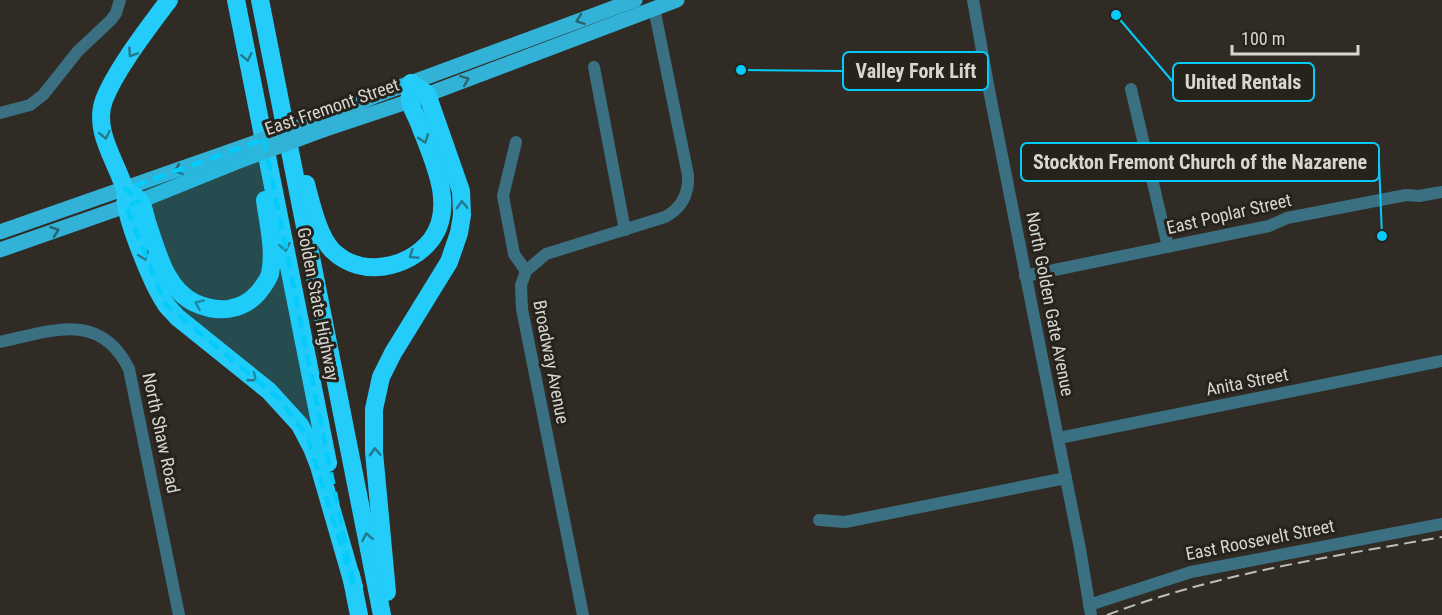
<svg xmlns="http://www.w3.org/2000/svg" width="1442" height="615" font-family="'Roboto Condensed',sans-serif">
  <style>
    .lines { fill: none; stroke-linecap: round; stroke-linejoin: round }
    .minor { stroke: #3b7082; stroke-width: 12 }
    .major { stroke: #32b2d7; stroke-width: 15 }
    .highway { stroke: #23ccf9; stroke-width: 18 }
    .rail { stroke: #bfbbb7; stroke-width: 2; stroke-dasharray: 12 6; stroke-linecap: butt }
    .major-bridge { stroke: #32b2d7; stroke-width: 15 }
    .oneway { stroke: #2b6370 }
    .oneway2 { stroke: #24788a }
    .marked { fill: #04cbf9; fill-opacity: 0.2; stroke: #04cbf9; stroke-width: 4.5; stroke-dasharray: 12 8; stroke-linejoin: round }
    .labels { text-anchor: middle; stroke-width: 6; stroke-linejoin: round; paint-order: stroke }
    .street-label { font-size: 18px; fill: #d9d6d2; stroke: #26231c }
    .leader { fill: none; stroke: #04cbf9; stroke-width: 2 }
    .callout-dot { fill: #04cbf9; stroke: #26231c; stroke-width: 2 }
    .callout { fill: #26231c; stroke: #04cbf9; stroke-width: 2 }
    .callout-label { font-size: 20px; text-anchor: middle; font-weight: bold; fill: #d9d6d2 }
  </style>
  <rect width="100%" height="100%" fill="#302c25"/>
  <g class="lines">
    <g class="minor">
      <polyline points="973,0 989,90 1080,549 1091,615"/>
      <polyline points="594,67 625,230"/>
      <polyline points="1131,89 1168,247"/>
      <polyline points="0,113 30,105 43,95 78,51 111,20 116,13 120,0"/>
      <polyline points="516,142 503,196 514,254 526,271"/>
      <polyline points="1025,276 1269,226 1287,218 1406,195 1419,196 1442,192"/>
      <path d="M0,342c51,-11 100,-32 129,27l50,246"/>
      <polyline points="1059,438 1442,361"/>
      <polyline points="819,520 845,522 1066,478"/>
      <polyline points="1089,605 1191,572 1442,524"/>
      <path d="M583,615l-61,-306 -1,-24 5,-14 20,-17 119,-37c17,-9 24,-23 23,-42l-34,-167"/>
    </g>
    <g class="major">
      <polyline points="318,120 375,96 635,0"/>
      <polyline points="323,130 410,101 677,0"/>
      <polyline points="0,232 231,151"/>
      <polyline points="0,250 140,201 234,163"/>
    </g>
    <g class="highway">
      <path d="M169,0c-20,27 -53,69 -65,100 -11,30 11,59 20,87 2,6 1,12 2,18 4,23 26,79 39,98 3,5 8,9 12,14l92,74 31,34 12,23 7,18 35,121"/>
      <polyline points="236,0 328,463"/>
      <polyline points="260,0 382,615"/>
      <path d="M306,184c5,19 13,54 27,67 28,27 75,18 98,-11 26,-34 1,-82 -12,-117 -3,-7 -7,-14 -9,-21 -1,-6 1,-13 1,-19"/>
      <path d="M125,189c4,3 11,7 14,11 5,5 6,15 8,22 10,28 18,67 48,81 22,10 46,9 63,-10 4,-5 10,-13 12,-19 5,-24 -2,-51 -5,-74"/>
      <polyline points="351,575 359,615"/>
      <polyline points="387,592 374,452 374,409 381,377 393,353 449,262 459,233 462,215 461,191 427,94 411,83"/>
    </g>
    <path class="rail" d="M1107,615c108,-41 222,-58 335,-78"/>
    <g class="major-bridge">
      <polyline points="231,151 318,120"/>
      <polyline points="234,163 323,130"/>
    </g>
  </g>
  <defs><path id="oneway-chevron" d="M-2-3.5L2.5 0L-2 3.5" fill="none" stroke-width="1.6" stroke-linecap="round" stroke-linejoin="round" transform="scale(1.5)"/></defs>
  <g class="oneway">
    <use href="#oneway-chevron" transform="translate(580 20) rotate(160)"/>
    <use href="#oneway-chevron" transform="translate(465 80) rotate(-21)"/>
    <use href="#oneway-chevron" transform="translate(178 170) rotate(160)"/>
    <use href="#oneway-chevron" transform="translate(55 231) rotate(-19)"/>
  </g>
  <g class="oneway2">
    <use href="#oneway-chevron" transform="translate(132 53) rotate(124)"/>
    <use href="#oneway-chevron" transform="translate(247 57) rotate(78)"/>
    <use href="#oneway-chevron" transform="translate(105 135) rotate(79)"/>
    <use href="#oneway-chevron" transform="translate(424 139) rotate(71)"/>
    <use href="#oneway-chevron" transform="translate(462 205) rotate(-92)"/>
    <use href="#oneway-chevron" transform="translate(285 247) rotate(79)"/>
    <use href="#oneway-chevron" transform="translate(413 255) rotate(146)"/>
    <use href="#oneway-chevron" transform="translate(144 256) rotate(69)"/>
    <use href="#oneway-chevron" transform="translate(199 304) rotate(-156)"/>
    <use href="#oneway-chevron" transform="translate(253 378) rotate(38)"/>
    <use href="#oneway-chevron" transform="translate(375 452) rotate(-93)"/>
    <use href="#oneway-chevron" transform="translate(367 537) rotate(-101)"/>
  </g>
  <path class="marked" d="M264,139l90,448 -47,-151 -28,-37 -114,-95 -39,-98 14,-5 -15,-12z"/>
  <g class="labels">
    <g class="street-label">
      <text transform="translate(332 107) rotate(-19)" y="6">East Fremont Street</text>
      <text transform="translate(1229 214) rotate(-13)" y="6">East Poplar Street</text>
      <text transform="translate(318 304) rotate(79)" y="6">Golden State Highway</text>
      <text transform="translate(1050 304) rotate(79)" y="6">North Golden Gate Avenue</text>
      <text transform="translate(551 362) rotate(79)" y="6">Broadway Avenue</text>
      <text transform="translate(1247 382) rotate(-11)" y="6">Anita Street</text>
      <text transform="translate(161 433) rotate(78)" y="6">North Shaw Road</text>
      <text transform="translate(1260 540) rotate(-11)" y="6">East Roosevelt Street</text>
    </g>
  </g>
  <path class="leader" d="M741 70L843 71M1116 15L1173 82M1382 236L1379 162"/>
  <g class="callout-dot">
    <circle cx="741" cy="70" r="6"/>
    <circle cx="1116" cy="15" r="6"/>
    <circle cx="1382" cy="236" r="6"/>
  </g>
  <g class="callout">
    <rect x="843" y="52" width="145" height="38" rx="6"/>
    <rect x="1173" y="63" width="141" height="38" rx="6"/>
    <rect x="1021" y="143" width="358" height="38" rx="6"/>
  </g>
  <g class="callout-label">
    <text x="916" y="78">Valley Fork Lift</text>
    <text x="1243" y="89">United Rentals</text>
    <text x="1200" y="169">Stockton Fremont Church of the Nazarene</text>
  </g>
  <path d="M1232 45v9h126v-9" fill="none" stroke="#d9d6d2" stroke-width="3"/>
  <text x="1241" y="45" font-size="18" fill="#d9d6d2" stroke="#26231c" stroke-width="4.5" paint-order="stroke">100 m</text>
</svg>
